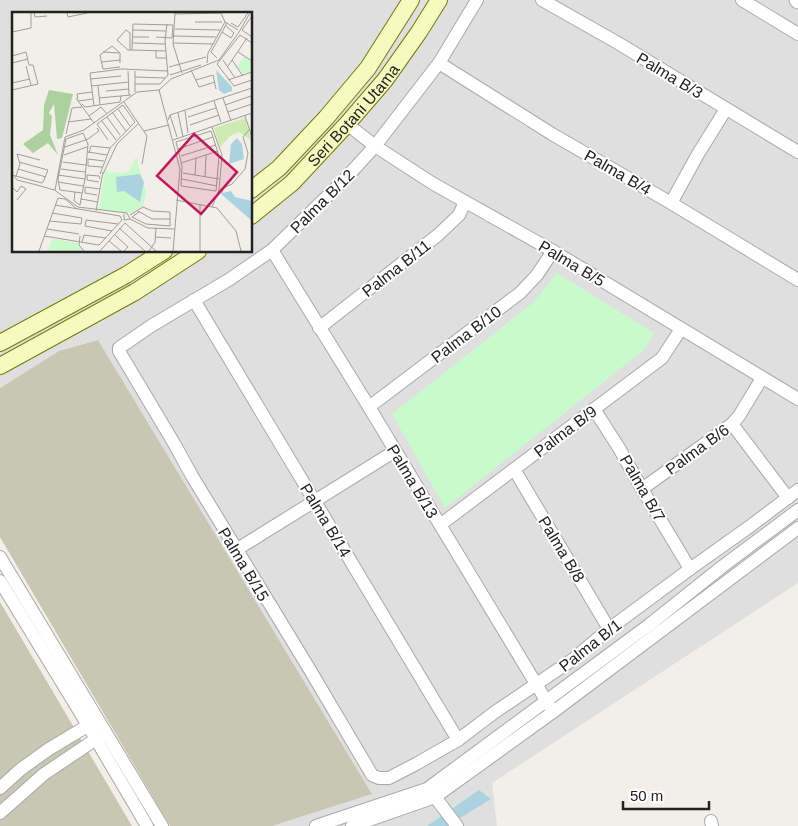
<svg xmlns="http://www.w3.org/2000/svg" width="798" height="826" font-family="Helvetica,sans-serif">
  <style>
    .residential { fill: #e0dfdf; fill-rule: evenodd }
    .construction { fill: #c7c7b4 }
    .park { fill: #c8facc }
    .water { fill: #aad3df }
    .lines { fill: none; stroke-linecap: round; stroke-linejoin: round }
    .minor-casing { stroke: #a9a9a9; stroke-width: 14 }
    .tertiary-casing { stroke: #a9a9a9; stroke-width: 17 }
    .secondary-casing { stroke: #707d05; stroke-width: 18 }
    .minor { stroke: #fff; stroke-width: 12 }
    .tertiary { stroke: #fff; stroke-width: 15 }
    .secondary { stroke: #f7fabf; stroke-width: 16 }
    .labels { text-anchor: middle; stroke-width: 4; stroke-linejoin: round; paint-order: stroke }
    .street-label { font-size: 16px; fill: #222; stroke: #fff }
    .inset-road { fill: none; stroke: #9f9d99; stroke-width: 1 }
    .view { fill: #c2185b; fill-opacity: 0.15; stroke: #c2185b; stroke-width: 2.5 }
    .inset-edge { fill: none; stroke: #222; stroke-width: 2.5 }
  </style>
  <rect width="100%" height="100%" fill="#f2efe9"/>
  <path class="residential" d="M0,0h798v583l-306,200 5,43h-225l100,-32 -274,-454 -39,11 -59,37zM14,14h237v237h-237z"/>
  <g class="construction">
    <polygon points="98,340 372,794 272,826 170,826 0,537 0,388 59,351"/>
    <polygon points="0,602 132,826 0,826"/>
  </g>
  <polygon class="park" points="557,273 654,333 645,349 445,508 392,414 534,302"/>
  <polygon class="water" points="479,790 491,799 447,826 427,826"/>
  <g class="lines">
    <g class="minor-casing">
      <g id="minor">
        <polyline points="477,0 439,63 375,146 345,179 272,250 230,279 151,326 119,348 119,351 175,445 192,476 310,670 372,775 379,778 389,778 416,764 458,740 495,712 572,660 609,629 690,569 749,527 798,490"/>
        <polyline points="542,0 618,43 798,152"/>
        <polyline points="742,0 798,34"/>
        <polyline points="439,63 552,134 671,203 798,280"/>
        <polyline points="347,124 375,146 432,183 553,251 798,399"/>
        <polyline points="671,203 698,154 726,109"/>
        <polyline points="272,250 369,407 553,712"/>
        <polyline points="194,300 458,740"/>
        <polyline points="319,328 438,235 459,215 465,202"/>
        <polyline points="369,407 520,293 537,275 553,251"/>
        <polyline points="594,409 619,448 642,489 690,569"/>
        <polyline points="732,424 788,498"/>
        <polyline points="514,469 609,629"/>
        <polyline points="642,489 732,424 739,416 762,378"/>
        <polyline points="440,525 662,358 681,329"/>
        <polyline points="236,550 395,451"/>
        <polyline points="0,557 162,826"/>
        <polyline points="0,581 77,707 147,826"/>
        <polyline points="0,788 21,769 49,749 94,722"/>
        <polyline points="435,797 457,826"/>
        <polyline points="0,813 44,774 102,735"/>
        <polyline points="711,821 712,826"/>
        <polyline points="316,826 427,789 649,625 723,566 798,510"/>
        <polyline points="352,826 435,797 553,712 798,528"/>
      </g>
    </g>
    <g class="tertiary-casing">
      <polyline id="tertiary" points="797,0 798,1"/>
    </g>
    <g class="secondary-casing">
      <g id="secondary">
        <polyline points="251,190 279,168 326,118 368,68 411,0"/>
        <path id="s1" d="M251,216l41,-33 55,-59 38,-44 34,-48 20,-32"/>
        <polyline points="0,343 126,275 164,251"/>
        <polyline points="0,366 135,292 198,251"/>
      </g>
    </g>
    <use href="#minor" class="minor"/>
    <use href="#tertiary" class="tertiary"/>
    <use href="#secondary" class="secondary"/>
  </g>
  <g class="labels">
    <g class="street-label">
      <text transform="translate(670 75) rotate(31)" y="6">Palma B/3</text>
      <text dy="6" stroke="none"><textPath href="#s1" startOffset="144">Seri Botani Utama</textPath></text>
      <text transform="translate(618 172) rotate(30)" y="6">Palma B/4</text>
      <text transform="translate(322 201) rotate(-45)" y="6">Palma B/12</text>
      <text transform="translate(572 263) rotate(31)" y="6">Palma B/5</text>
      <text transform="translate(396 268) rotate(-38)" y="6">Palma B/11</text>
      <text transform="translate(466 334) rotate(-37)" y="6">Palma B/10</text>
      <text transform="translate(565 431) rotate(-37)" y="6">Palma B/9</text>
      <text transform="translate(697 449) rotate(-36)" y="6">Palma B/6</text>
      <text transform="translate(413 481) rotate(59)" y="6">Palma B/13</text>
      <text transform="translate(643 488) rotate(60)" y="6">Palma B/7</text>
      <text transform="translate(326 520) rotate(59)" y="6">Palma B/14</text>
      <text transform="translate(562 549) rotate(59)" y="6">Palma B/8</text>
      <text transform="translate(244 564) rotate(59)" y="6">Palma B/15</text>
      <text transform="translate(590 645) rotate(-38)" y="6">Palma B/1</text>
    </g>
  </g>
  <g transform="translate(12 12)">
    <rect width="240" height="240" fill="#f2efe9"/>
    <path d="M233,106l7,23 -13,-9 -9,4 -10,11 -6,-19z" fill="#cdebb0"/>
    <path d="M37,78l24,4 -11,44 -5,1 -3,-35 -5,9 3,3 -2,19 8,20 -10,-12 -15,10 -10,-9 20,-14 1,-25z" fill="#add19e"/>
    <path d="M232,45l8,5v9l-8,3 -7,-8zM124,145l10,35 -3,14 -13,7 -31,-4 6,-40 4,4 20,-1zM40,227l26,4 5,8h-35z" fill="#c8facc"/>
    <path d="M204,58l16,17v4l-8,3 -5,-4zM225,126l5,6 2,15 -15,5 2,-20zM128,162l4,8 -4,20 -16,-11 -7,1 -1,-15zM210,175l1,6 8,-2 4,6 17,4v20l-32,-28z" fill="#aad3df"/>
    <path class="inset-road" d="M22,1l1,4 12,-1M55,1l1,4 19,-4M163,1l-2,31 9,29M209,1l4,9 13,8M163,2l46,-1M240,4l-10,14 10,7M183,10h27M219,11l7,4 10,-14M163,17l45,1M121,18l33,1M0,20l19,-4v-15M210,20l9,6 3,-5 -8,-7M227,20l11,-19M162,24l42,1M120,25h17M120,31l33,1M161,31l40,1M118,38v-17l-4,-3 -9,10 11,10h4l34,1M120,38l1,-26 40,1 -1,13 -16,-1M144,38v8h10M91,40l16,1M226,40l14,9M0,44l14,-4 3,13M205,46l-6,-6 16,-29M211,48l12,18M220,48l11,16M90,50l18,-2M0,51l16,-4M195,51l1,-10 17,-31M205,52l23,-29 12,8M205,52l17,22 18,-6M14,54l5,19M216,54l19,-28M108,55l-17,2 -3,-14 12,-9 8,7v10M157,55l37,-10M179,58l8,17 16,-5M116,59l1,24M123,59v21M158,63l31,-10M123,65l30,1M78,67l31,-3M184,68l17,-5 3,14M216,68l24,-8M0,71l18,-4M123,72h25l8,-9 -3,-34 2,-17M79,74l38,-4M86,74l2,19M0,78l26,-6 -5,-19h-4M147,78l21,79 -7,82M147,78l12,-11 48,-19 20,-28M94,79l23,-2M64,86l18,25M87,86l32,-3M211,86l8,23M66,87l-1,-5 15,-2M66,89l15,-2M202,89l7,21M112,90l23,34 -5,28M70,92l3,3 35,-5 1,-6M213,93l26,-9M82,94l-4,-33 31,-4 47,2M106,97l12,17M173,99l3,22M100,100l14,19M216,100l24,-8M166,101l5,24M158,103l7,22M77,104l12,-9 6,7M233,104l7,21M95,105l13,18M176,105l28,-9M156,108l2,-5 82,-27M90,109l14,19M56,110l23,-3M178,113l29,-10M132,119l25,-6M199,119l8,25 -3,35 -35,-5 1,-20 -6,-24zM54,122l6,-26 10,-1M161,128l79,-27M53,135l23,-8 11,-8 -2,-3M166,137l35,-12M76,140l19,3M77,141l2,-7 19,2M52,143l23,-8M169,144l35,-11M51,150l23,3M169,151l37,-12M90,155l-14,-1v-7l16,2M6,157l28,8M49,157l24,3M171,161l36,6M88,162l10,-26 25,-26 -12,-17 -26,19 11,16M91,162l14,-30 22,-21M0,163l30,8 2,-3 4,-10 -29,-8M46,163l27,4M183,163l1,-17M2,164l3,4 20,5M4,164l4,-12 -3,-10 23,6M193,165l1,-22M170,167l35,7M46,170l25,4M87,170l-12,-2v-5l12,1 1,3M25,173l17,5M0,175l5,5 4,-6 5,3 -9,11M41,177l25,18 49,6 3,6 -6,1v-6M43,178l10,-53 19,-7 53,-38 22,-2M207,178l13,-6 13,-15 3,-16 -5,-16 7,-8M63,180l-1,9 6,4 1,-6 4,-20 3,-35 -5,-11 -17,6 -8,40 2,11 22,3M85,183l-12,-2v-6l15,2M69,187l17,3M164,188l41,8 19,23 5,20M188,192v47M200,195l7,-17 3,-35 -10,-28M84,199l7,-39M126,199l14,8h18M118,203l13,-8 9,4 18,1v14l-24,-2 -14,-7 7,-5M118,207l18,9 27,1M37,209l32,3 1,-6 -30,-5M107,216l26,23M35,217l32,5M100,219l-27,-5 1,-6 32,4M103,223l13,12 -4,4M32,224l55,9 23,-25 -2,-4 -65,-11M68,224l-1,9 5,6M143,225l16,1M97,229l12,10M70,230l2,-7 22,3M27,239l19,-53 7,1 12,10M88,239l25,-28 31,28M137,239l6,-9 1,-14"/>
    <path class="view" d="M182,122l43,38 -36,42 -44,-38z"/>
    <rect width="240" height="240" class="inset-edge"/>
  </g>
  <path d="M623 801v8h86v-8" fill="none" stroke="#222222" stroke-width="2.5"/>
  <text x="630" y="801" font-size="15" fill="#222222" stroke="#ffffff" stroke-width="4" paint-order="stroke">50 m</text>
</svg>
